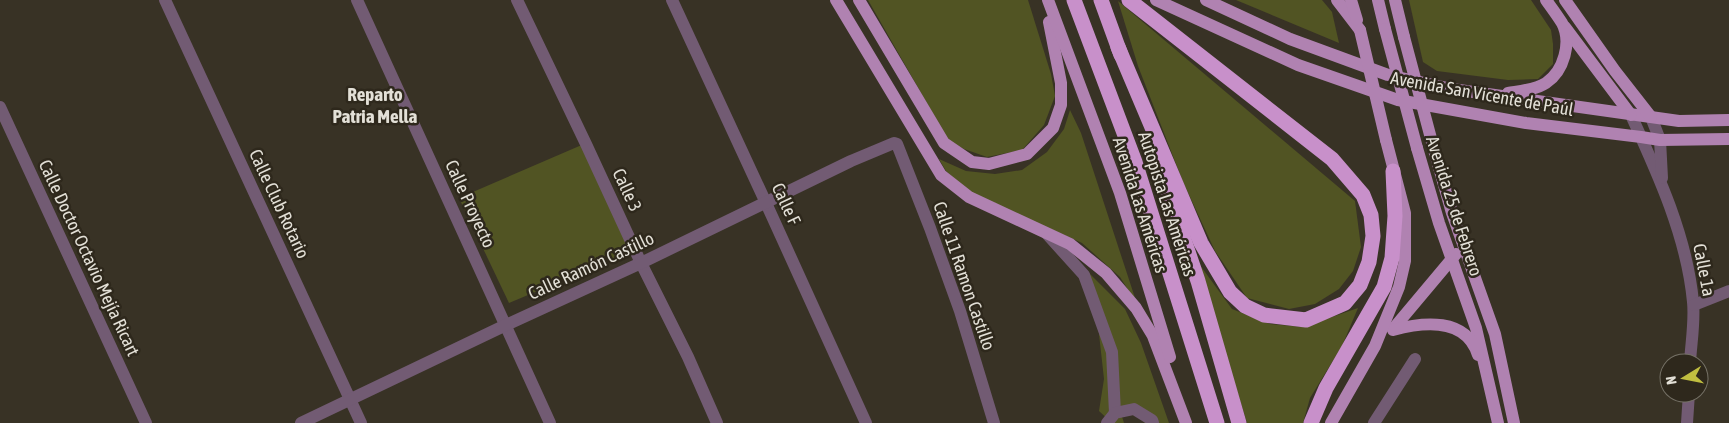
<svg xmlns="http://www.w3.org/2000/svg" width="1729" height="423" font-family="'Asap Condensed',sans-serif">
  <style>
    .green { fill: #515423 }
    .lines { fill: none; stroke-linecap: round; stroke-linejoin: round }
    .minor { stroke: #725b73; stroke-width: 12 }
    .major { stroke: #b082b1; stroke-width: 12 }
    .highway { stroke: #c890ca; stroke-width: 15 }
    .major-bridge { stroke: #b082b1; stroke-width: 12 }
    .labels { text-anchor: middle; stroke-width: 5; stroke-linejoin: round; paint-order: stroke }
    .street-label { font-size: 18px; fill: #e3e0d7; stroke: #2e281c }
    .neighbourhood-label { font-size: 19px; font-weight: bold; fill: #e3e0d7; stroke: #2e281c }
  </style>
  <rect width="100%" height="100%" fill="#383225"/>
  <g class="green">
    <polygon points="868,0 1028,0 1051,74 1055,96 1044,125 1022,150 987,157 964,149 948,140"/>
    <polygon points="1236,0 1322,0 1332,12 1339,43"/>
    <polygon points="1409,0 1531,0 1551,30 1553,44 1553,64 1538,79 1508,80 1437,71 1423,62"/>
    <polygon points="1118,1 1355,201 1361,247 1353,271 1339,289 1315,304 1289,309 1247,298 1215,251 1183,182 1138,66"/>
    <polygon points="1070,110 1081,133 1137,304 1120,277 1082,243 972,194 946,171 939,159 966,171 995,174 1022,170 1047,152 1064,129"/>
    <polygon points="584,144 630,252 509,303 459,198"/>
    <polygon points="1197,261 1232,309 1270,324 1303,327 1358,308 1342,346 1310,398 1303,423 1247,423"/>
    <polygon points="1088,272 1125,309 1141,343 1169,423 1145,423 1138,415 1120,410 1124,423 1112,423 1099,411 1104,379 1097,316"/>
  </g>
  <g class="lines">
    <g class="minor">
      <polyline points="165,0 361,423"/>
      <polyline points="357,0 550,423"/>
      <polyline points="517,0 586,144 641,263 688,357 717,423"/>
      <polyline points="672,0 766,203 866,423"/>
      <polyline points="0,107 146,423"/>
      <path d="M1631,115c27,59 56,122 62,187 2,20 -2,41 -3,61"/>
      <polyline points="1651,117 1660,140 1662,178"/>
      <polyline points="1047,234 1084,275 1112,352 1115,413"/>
      <polyline points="1694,305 1729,291"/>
      <polyline points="301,423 506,325 641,263 851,161 894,143 897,144 930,228 960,311 994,423"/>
      <polyline points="1107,423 1115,413 1134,409 1152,420 1153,423"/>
      <polyline points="1374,423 1415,359"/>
      <polyline points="1687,423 1689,393"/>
    </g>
    <g class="major">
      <polyline points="836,0 941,175 969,197 1070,244 1106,273 1136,308 1153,336 1186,423"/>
      <polyline points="859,0 944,143 972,162 989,164 1027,154 1053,128 1061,105 1061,83 1049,22"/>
      <polyline points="1048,0 1120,193 1170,357"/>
      <polyline points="1156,0 1298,65 1398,100 1526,123 1641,137 1660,140 1729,139"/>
      <polyline points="1206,0 1290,39 1388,75 1452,89 1679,121 1729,120"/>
      <polyline points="1337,0 1360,30"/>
      <polyline points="1351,0 1357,20"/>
      <polyline points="1378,0 1385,29"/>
      <polyline points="1395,0 1404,37"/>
      <polyline points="1565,0 1615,71 1651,117"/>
      <polyline points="1565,27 1631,115"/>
      <path d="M1508,93c12,-2 27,-3 38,-10 18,-12 26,-41 16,-60 -5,-8 -11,-16 -16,-23"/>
      <polyline points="1433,146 1452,213 1495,334 1514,423"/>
      <polyline points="1417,148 1439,223 1476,328 1498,423"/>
      <polyline points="1393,329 1456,254"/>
      <path d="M1393,330c30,-8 73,-13 85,25"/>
      <polyline points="1331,423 1375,346 1399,287 1405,261 1405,213 1386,140"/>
    </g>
    <g class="highway">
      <polyline points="1074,0 1135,162 1217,423"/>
      <polyline points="1101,0 1121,55"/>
      <polyline points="1118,47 1201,243 1230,292 1245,306 1264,315 1306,320 1345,303 1360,285 1369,262 1373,236 1371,215 1363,195 1332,159 1129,0"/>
      <polyline points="1160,169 1198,281 1239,423"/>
      <polyline points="1311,423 1326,388 1384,287 1392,258 1395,216 1393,171"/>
    </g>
    <g class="major-bridge">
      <polyline points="1385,29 1417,148"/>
      <polyline points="1360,30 1386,140"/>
      <polyline points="1404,37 1433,146"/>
    </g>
  </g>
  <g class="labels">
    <g class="street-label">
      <text transform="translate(1482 94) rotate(10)" y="6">Avenida San Vicente de Paúl</text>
      <text transform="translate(627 190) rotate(65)" y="6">Calle 3</text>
      <text transform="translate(279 204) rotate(65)" y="6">Calle Club Rotario</text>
      <text transform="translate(470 204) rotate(65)" y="6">Calle Proyecto</text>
      <text transform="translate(786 204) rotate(65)" y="6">Calle F</text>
      <text transform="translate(1167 204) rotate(72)" y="6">Autopista Las Américas</text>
      <text transform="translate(1140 205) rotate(72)" y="6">Avenida Las Américas</text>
      <text transform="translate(1454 206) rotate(72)" y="6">Avenida 25 de Febrero</text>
      <text transform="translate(89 258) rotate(65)" y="6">Calle Doctor Octavio Mejía Ricart</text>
      <text transform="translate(591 266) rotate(-25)" y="6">Calle Ramón Castillo</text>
      <text transform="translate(1704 270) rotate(79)" y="6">Calle 1a</text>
      <text transform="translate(964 276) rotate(71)" y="6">Calle 11 Ramon Castillo</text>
    </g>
    <g class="neighbourhood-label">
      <text x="375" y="101">Reparto<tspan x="375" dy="22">Patria Mella</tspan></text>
    </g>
  </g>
  <g transform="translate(1684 378) rotate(260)"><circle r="24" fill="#2e281c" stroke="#767267"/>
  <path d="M0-4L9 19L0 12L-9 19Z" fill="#c0be40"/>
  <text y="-8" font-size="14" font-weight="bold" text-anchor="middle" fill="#e3e0d7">N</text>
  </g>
</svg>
